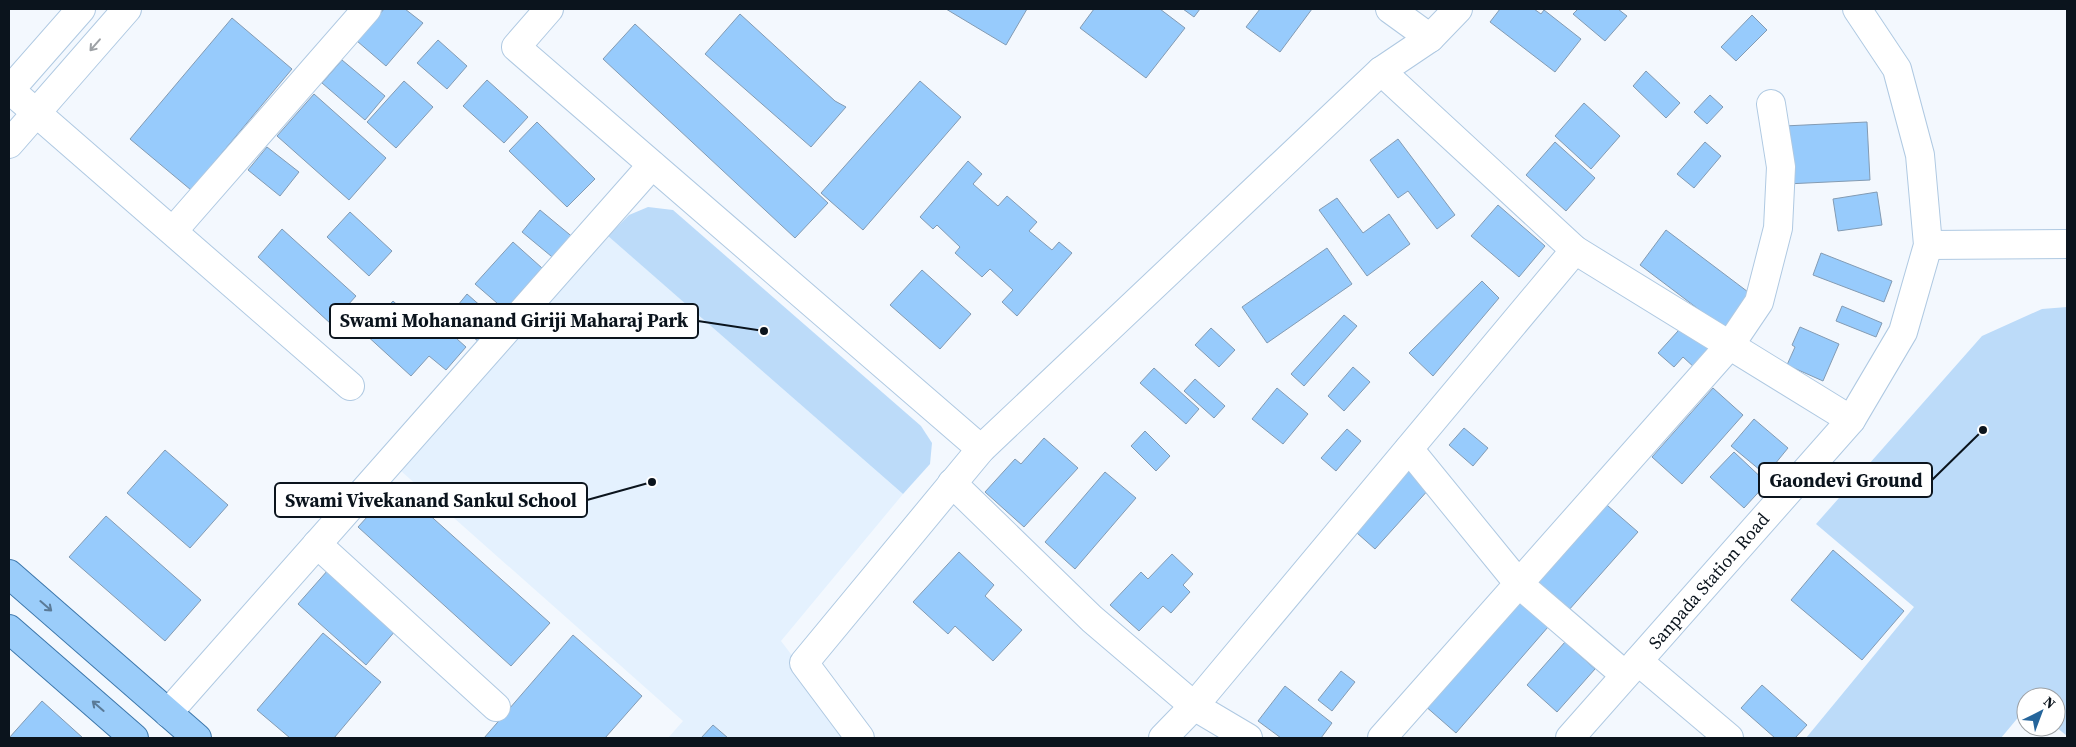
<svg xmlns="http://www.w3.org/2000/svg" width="2076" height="747" font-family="'Source Serif 4',serif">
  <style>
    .built { fill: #e4f1fe }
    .green { fill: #bcdbf9 }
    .building { fill: #97cbfc; stroke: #839bb3 }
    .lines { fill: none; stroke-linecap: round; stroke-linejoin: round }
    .minor-casing { stroke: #afc9e2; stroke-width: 30 }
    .major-casing { stroke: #3d77ab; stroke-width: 30 }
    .minor { stroke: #fff; stroke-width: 28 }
    .major { stroke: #9bcdfa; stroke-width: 28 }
    .oneway { stroke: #9da1a5 }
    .oneway2 { stroke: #5a7a97 }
    .labels { text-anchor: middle; stroke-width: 4.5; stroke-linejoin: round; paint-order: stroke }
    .street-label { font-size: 18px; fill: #0b141d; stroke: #fff }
    .leader { fill: none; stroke: #0b141d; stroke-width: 2 }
    .callout-dot { fill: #0b141d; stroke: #fff; stroke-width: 2 }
    .callout { fill: #fff; stroke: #0b141d; stroke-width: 2 }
    .callout-label { font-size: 19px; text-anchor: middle; font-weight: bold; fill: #0b141d }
  </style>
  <rect width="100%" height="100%" fill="#f3f8fe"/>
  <polygon class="built" points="608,236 903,494 781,641 855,738 668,738 683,721 401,471"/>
  <g class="green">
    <polygon points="648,207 673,210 921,426 932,443 930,464 903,494 608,236 629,215"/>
    <polygon points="2067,307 2067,736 2056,727 2056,697 2026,697 2026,708 2001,738 1806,738 1914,607 1816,524 1982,336 2042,309"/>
  </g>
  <g class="building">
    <polygon points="384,9 405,9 423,23 386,66 357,41"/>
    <polygon points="946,9 1027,9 1006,45"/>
    <polygon points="1094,9 1160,9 1185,28 1146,78 1080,28"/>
    <polygon points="1183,9 1200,9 1194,17"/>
    <polygon points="1260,9 1312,9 1280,52 1246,27"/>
    <polygon points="1500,9 1534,9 1541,14 1544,10 1581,39 1555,72 1490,22"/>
    <polygon points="1578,9 1618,9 1627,16 1605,41 1573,14"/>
    <polygon points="740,14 835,101 846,107 811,147 705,54"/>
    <polygon points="1752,15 1767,30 1736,61 1721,47"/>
    <polygon points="232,18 292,69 191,190 130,139"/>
    <polygon points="635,24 828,203 795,238 603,59"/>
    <polygon points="438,40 467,66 447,89 417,63"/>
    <polygon points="342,60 385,96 365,120 322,83"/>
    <polygon points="1646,71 1680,103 1666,118 1633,86"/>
    <polygon points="487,80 528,117 504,143 463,106"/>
    <polygon points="404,81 433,107 396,148 367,122"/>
    <polygon points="920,81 961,117 863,230 821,193"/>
    <polygon points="314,94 386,158 349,200 277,136"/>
    <polygon points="1710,95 1723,107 1707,124 1694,112"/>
    <polygon points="1584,103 1620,136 1591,169 1555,136"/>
    <polygon points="537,122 595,179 567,207 509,151"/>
    <polygon points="1867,122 1870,180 1786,184 1784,126"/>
    <polygon points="1398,139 1455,215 1437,229 1408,191 1398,198 1370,160"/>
    <polygon points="1555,142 1595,178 1566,211 1526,175"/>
    <polygon points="1705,142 1721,156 1694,188 1677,174"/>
    <polygon points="267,147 299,172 280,196 248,170"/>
    <polygon points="968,161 982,174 973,184 998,206 1007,196 1037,222 1029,231 1052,250 1059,242 1072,253 1017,316 1002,302 1013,290 990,269 982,277 955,253 960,247 937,225 933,229 920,217"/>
    <polygon points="1877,192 1882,225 1838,231 1833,199"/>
    <polygon points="1337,198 1363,233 1389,214 1410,244 1367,276 1319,210"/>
    <polygon points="1498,205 1545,246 1519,277 1471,236"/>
    <polygon points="540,210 575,239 557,261 522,232"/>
    <polygon points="350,212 392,251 369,276 327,237"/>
    <polygon points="282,229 356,296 331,324 258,257"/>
    <polygon points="1666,230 1756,298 1730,333 1640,265"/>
    <polygon points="513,242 542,268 505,310 475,284"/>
    <polygon points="1327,248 1352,284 1267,343 1242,307"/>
    <polygon points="1821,253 1892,281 1884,302 1813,275"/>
    <polygon points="922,270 971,314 940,349 890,305"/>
    <polygon points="1482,281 1499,298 1433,376 1409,353"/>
    <polygon points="467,294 499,322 480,343 449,316"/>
    <polygon points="393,301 428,333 438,322 466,347 446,370 429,356 411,376 364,333"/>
    <polygon points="1842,306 1882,323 1876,337 1836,321"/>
    <polygon points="1344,315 1357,326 1304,386 1291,374"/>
    <polygon points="1688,320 1717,346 1696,369 1683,357 1674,367 1658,353"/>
    <polygon points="1800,327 1839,344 1823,381 1787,365 1795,347 1792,345"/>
    <polygon points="1211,328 1235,350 1219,367 1195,345"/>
    <polygon points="1353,367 1370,382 1344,411 1328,396"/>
    <polygon points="1154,368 1199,409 1186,424 1140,383"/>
    <polygon points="1195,379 1225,406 1214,418 1184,391"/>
    <polygon points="1277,388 1308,414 1283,444 1252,419"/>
    <polygon points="1713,388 1743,415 1682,484 1652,457"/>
    <polygon points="1754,419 1788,448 1766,475 1731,446"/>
    <polygon points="1464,428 1488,448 1473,466 1449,445"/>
    <polygon points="1347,429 1361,441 1336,471 1321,458"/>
    <polygon points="1145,431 1170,456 1156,471 1131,446"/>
    <polygon points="1044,438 1078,468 1024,527 985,492 1015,459 1021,464"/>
    <polygon points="165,450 228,505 190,548 127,493"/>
    <polygon points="1734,452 1767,483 1744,508 1710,477"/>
    <polygon points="1403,464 1430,488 1375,549 1348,525"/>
    <polygon points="1105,472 1136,498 1075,569 1045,542"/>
    <polygon points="396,485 550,623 511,666 358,527"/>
    <polygon points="1600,499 1638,532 1568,611 1530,578"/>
    <polygon points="106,516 201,600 165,641 69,557"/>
    <polygon points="1833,550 1904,611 1862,660 1791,600"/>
    <polygon points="959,552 994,585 985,596 1022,630 993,661 955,626 948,634 913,602"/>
    <polygon points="1172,554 1193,574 1183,585 1190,592 1171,613 1163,606 1139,631 1110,605 1141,572 1148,579"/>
    <polygon points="328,570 396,630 366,665 298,604"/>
    <polygon points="1523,591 1555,619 1456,733 1424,705"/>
    <polygon points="323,633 381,682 334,738 290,738 257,710"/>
    <polygon points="573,635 642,696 605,738 484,738"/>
    <polygon points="1565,642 1595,669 1557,712 1527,685"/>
    <polygon points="1341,671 1355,682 1332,711 1318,700"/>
    <polygon points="1762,685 1807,725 1795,738 1775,738 1741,708"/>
    <polygon points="1285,686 1332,723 1321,738 1281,738 1258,721"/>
    <polygon points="42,701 83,738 9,738"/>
    <polygon points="713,725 728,738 701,738"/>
  </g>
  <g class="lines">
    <g class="minor-casing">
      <g id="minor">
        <polyline points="549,9 516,47 981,449"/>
        <polyline points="1390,9 1430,38"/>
        <polyline points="1381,71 1575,250 1851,420"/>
        <polyline points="10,90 350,386"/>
        <polyline points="9,91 81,9"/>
        <polyline points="9,144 127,9"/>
        <polyline points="173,231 367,9"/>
        <polyline points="1928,245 2067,244"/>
        <polyline points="1409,449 1519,584 1625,675"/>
        <polyline points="952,483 1092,619 1194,706 1248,738"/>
        <polyline points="317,544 496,707"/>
        <polyline points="1638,661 1729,738"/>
        <polyline points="168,713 652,165"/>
        <polyline points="860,738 804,663 981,449 1381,71 1430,38 1458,9"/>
        <polyline points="1163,738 1194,706 1575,250"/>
        <polyline points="1382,738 1730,345 1759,302 1778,228 1781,167 1771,104"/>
        <polyline points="1570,738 1851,420 1903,332 1928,245 1920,155 1897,69 1857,9"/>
      </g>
    </g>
    <g class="major-casing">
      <g id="major">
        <polyline points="9,574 197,738"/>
        <polyline points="9,629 134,738"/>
      </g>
    </g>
    <use href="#minor" class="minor"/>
    <use href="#major" class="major"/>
  </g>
  <defs><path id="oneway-shaft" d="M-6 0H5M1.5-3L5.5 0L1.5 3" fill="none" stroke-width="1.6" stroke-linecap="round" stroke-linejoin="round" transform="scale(1.25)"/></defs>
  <use class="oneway" href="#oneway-shaft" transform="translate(95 45) rotate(131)"/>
  <g class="oneway2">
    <use href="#oneway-shaft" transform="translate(46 606) rotate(41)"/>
    <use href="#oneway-shaft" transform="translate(98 706) rotate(-139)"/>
  </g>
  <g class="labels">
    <g class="street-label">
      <text transform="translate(1709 581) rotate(-49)" y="6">Sanpada Station Road</text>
    </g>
  </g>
  <path class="leader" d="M764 331L698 321M1983 430L1932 480M652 482L587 500"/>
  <g class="callout-dot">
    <circle cx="764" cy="331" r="5"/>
    <circle cx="1983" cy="430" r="5"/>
    <circle cx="652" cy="482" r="5"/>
  </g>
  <g class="callout">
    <rect x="330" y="304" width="368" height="34" rx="5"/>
    <rect x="1759" y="463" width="173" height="34" rx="5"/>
    <rect x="275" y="483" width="312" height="34" rx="5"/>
  </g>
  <g class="callout-label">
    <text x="514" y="327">Swami Mohananand Giriji Maharaj Park</text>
    <text x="1846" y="487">Gaondevi Ground</text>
    <text x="431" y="507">Swami Vivekanand Sankul School</text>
  </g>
  <rect width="2076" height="747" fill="none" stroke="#0b141d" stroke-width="20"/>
  <g transform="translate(2041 712) rotate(42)"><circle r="24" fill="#ffffff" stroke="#9da1a5"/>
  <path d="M0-4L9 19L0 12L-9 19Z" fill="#25659b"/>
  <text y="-8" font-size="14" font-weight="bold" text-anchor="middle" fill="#0b141d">N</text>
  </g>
</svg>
